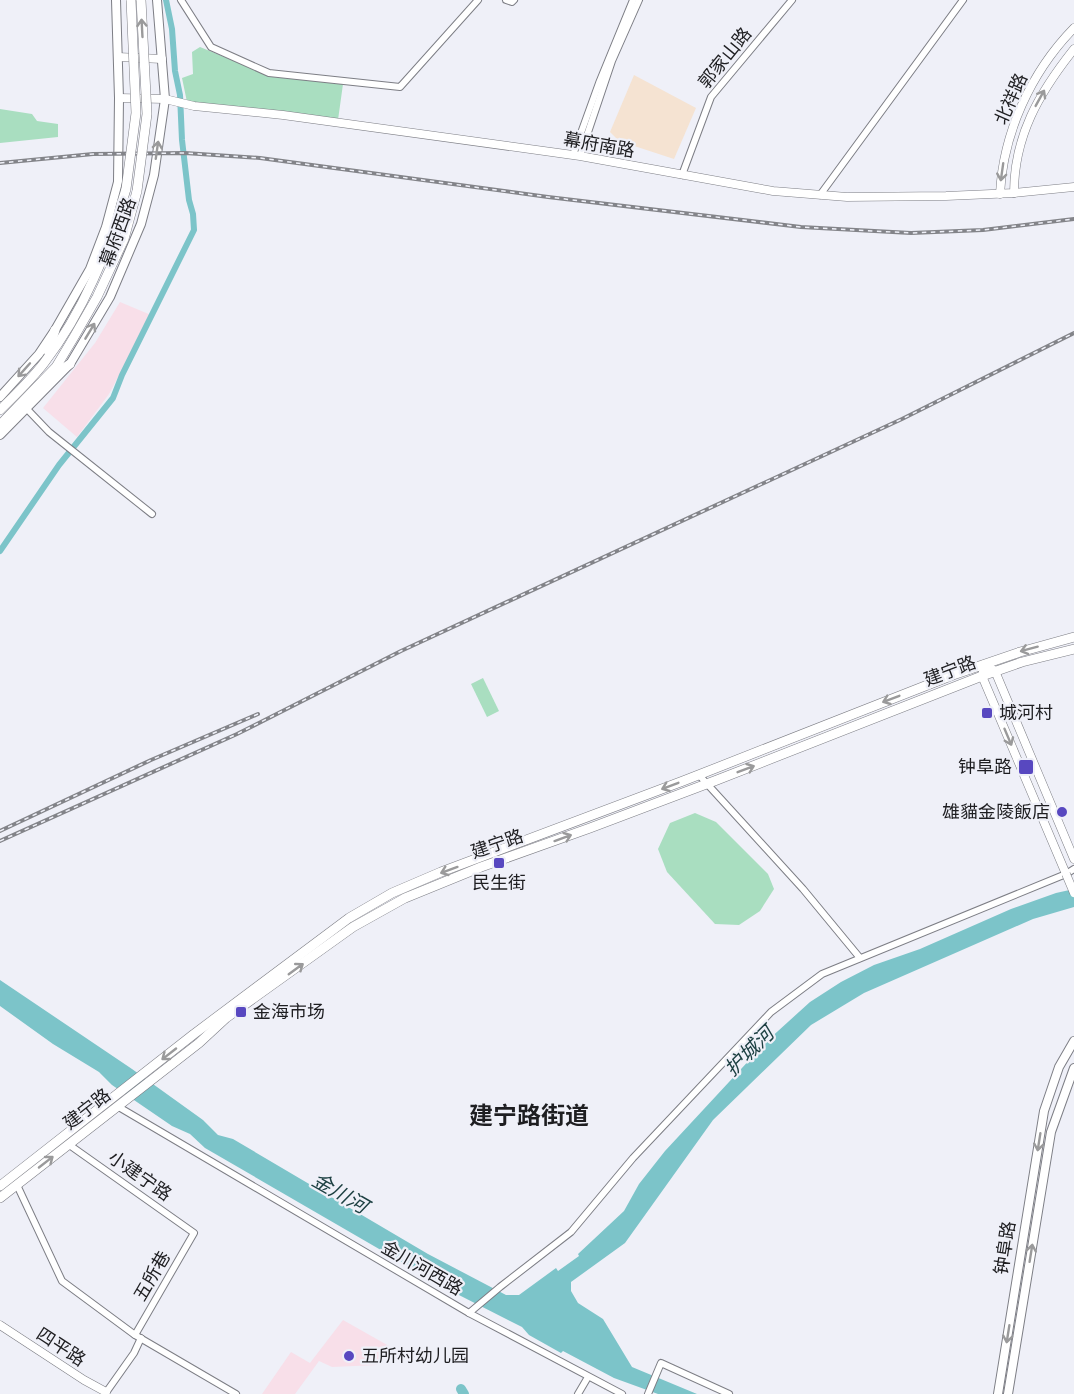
<svg xmlns="http://www.w3.org/2000/svg" width="1074" height="1394" font-family="'Varela Round','Noto Sans SC',sans-serif">
  <style>
    .commercial { fill: #f5e3d2 }
    .education { fill: #f8dfe9 }
    .green { fill: #a9dec0 }
    .water { fill: #7cc4c9 }
    .lines { fill: none; stroke-linecap: round; stroke-linejoin: round }
    .canal { stroke: #7cc4c9; stroke-width: 6 }
    .river { stroke: #7cc4c9; stroke-width: 10 }
    .minor-casing { stroke: #7d7e85; stroke-width: 8 }
    .tertiary-casing { stroke: #7d7e85; stroke-width: 9 }
    .secondary-casing { stroke: #7d7e85; stroke-width: 10 }
    .primary-casing { stroke: #7d7e85; stroke-width: 10 }
    .trunk-casing { stroke: #7d7e85; stroke-width: 10 }
    .minor { stroke: #fff; stroke-width: 6 }
    .tertiary { stroke: #fff; stroke-width: 8 }
    .secondary { stroke: #fff; stroke-width: 8 }
    .primary { stroke: #fff; stroke-width: 9 }
    .trunk { stroke: #fff; stroke-width: 9 }
    .rail-casing { stroke: #838489; stroke-width: 4 }
    .rail { stroke: #eff0f8; stroke-width: 1.5; stroke-dasharray: 4.5; stroke-linecap: butt }
    .tertiary-bridge-casing { stroke: #7d7e85; stroke-width: 9; stroke-linecap: butt }
    .trunk-bridge-casing { stroke: #7d7e85; stroke-width: 10; stroke-linecap: butt }
    .tertiary-bridge { stroke: #fff; stroke-width: 8 }
    .trunk-bridge { stroke: #fff; stroke-width: 9 }
    .oneway { stroke: #9a9a9b }
    .poi-dot { fill: #5848c0; stroke: #eff0f8; stroke-width: 2 }
    .labels { text-anchor: middle; stroke-width: 4.5; stroke-linejoin: round; paint-order: stroke }
    .street-label { font-size: 18px; fill: #1e1e21; stroke: #eff0f8 }
    .poi-label { font-size: 18px; fill: #1e1e21; stroke: #eff0f8; text-anchor: start }
    .water-label { font-size: 20px; font-style: italic; fill: #1d4042; stroke: #eff0f8 }
    .district-label { font-size: 24px; font-weight: bold; fill: #1e1e21; stroke: #eff0f8 }
  </style>
  <rect width="100%" height="100%" fill="#eff0f8"/>
  <polygon class="commercial" points="634,75 696,108 674,159 619,141 610,132"/>
  <g class="education">
    <polygon points="120,302 151,315 109,394 77,437 43,408 95,343"/>
    <polygon points="343,1320 389,1346 377,1365 332,1367 319,1361 295,1394 262,1394 291,1352 310,1363"/>
  </g>
  <g class="green">
    <polygon points="200,47 273,77 343,84 338,120 187,102 182,78 193,74 192,52"/>
    <polygon points="0,109 32,114 37,121 58,124 58,137 0,143"/>
    <polygon points="483,678 499,711 487,717 471,684"/>
    <polygon points="695,813 716,822 768,874 774,889 760,911 739,925 715,924 667,872 658,849 670,823"/>
  </g>
  <polygon class="water" points="1074,889 1074,907 1033,919 864,993 811,1025 713,1120 625,1243 571,1282 571,1291 578,1303 603,1319 632,1367 697,1394 658,1394 614,1378 563,1351 561,1353 529,1335 522,1327 455,1293 205,1148 190,1134 172,1126 112,1085 99,1072 53,1044 0,1006 0,980 132,1069 203,1120 218,1135 233,1139 428,1254 506,1295 519,1295 556,1268 558,1271 579,1256 578,1254 624,1211 639,1184 665,1151 767,1041 810,1002 841,982 874,965 920,949 1011,909 1056,893"/>
  <g class="lines">
    <polyline class="canal" points="0,551 59,465 113,398 122,375 194,230 193,214 189,200 182,140 180,95 175,71 172,29 166,0"/>
    <polyline class="river" points="461,1389 464,1394"/>
    <g class="minor-casing">
      <g id="minor">
        <polyline points="181,0 211,47 269,73 400,87 478,0"/>
        <polyline points="506,0 512,2 514,0"/>
        <polyline points="573,155 599,83 633,0"/>
        <polyline points="580,156 612,61 639,0"/>
        <polyline points="682,175 711,97 792,0"/>
        <polyline points="820,195 963,0"/>
        <polyline points="27,409 49,432 152,514"/>
        <polyline points="699,775 803,889 860,958"/>
        <polyline points="117,1106 469,1313 622,1394"/>
        <polyline points="68,1144 194,1233 135,1335"/>
        <polyline points="17,1185 62,1281 135,1335 236,1394"/>
        <polyline points="469,1313 500,1287 571,1232 633,1158 771,1012 822,974 1066,874 1074,869"/>
        <polyline points="105,1394 134,1353 141,1338"/>
        <polyline points="578,1394 588,1377"/>
        <polyline points="648,1394 661,1363 729,1394"/>
      </g>
    </g>
    <g class="tertiary-casing">
      <g id="tertiary">
        <polyline points="118,57 162,59"/>
        <polyline points="119,98 165,99 194,106 283,115 580,156 773,191 847,197 946,196 1014,193 1074,187"/>
        <path d="M1014,193c0,-57 25,-100 60,-144"/>
        <path d="M1000,194c3,-61 31,-122 74,-166"/>
        <polyline points="1066,874 982,676 985,664 995,671 1074,859"/>
        <polyline points="0,1325 84,1380 106,1392"/>
      </g>
    </g>
    <g class="secondary-casing">
      <g id="secondary">
        <polyline points="0,397 39,354 55,330 90,269 106,227 118,182 119,98 116,0"/>
        <polyline points="0,435 70,364 110,297 141,224 154,175 165,99 157,0"/>
        <polyline points="998,1394 1044,1111 1059,1067 1074,1041"/>
        <polyline points="1008,1394 1051,1132 1074,1068"/>
      </g>
    </g>
    <g class="primary-casing">
      <g id="primary">
        <polyline points="0,1186 194,1034 349,918 392,893 441,872 683,781 953,675 1020,652 1074,637"/>
        <polyline points="0,1198 199,1043 226,1018 353,927 405,898 481,867 590,828 717,780 982,676 1022,662 1074,649"/>
      </g>
    </g>
    <g class="trunk-casing">
      <g id="trunk">
        <polyline points="48,351 55,330"/>
        <polyline points="52,376 70,364"/>
        <path d="M0,410c15,-15 31,-30 44,-47 40,-52 64,-112 82,-174"/>
        <polyline points="0,425 56,367 74,337 97,297 124,239 137,191"/>
      </g>
    </g>
    <use href="#minor" class="minor"/>
    <use href="#tertiary" class="tertiary"/>
    <use href="#secondary" class="secondary"/>
    <use href="#primary" class="primary"/>
    <use href="#trunk" class="trunk"/>
    <g class="rail-casing">
      <g id="rail">
        <polyline points="0,163 93,154 185,153 260,158 548,197 801,227 911,233 983,230 1074,219"/>
        <polyline points="0,831 151,760 258,714"/>
        <polyline points="0,841 237,734 401,651 902,419 1074,333"/>
      </g>
    </g>
    <use href="#rail" class="rail"/>
    <g class="tertiary-bridge-casing">
      <polyline id="tertiary-bridge" points="1066,874 1074,893"/>
    </g>
    <g class="trunk-bridge-casing">
      <g id="trunk-bridge">
        <polyline points="126,189 136,113 131,0"/>
        <polyline points="137,191 147,114 141,0"/>
      </g>
    </g>
    <use href="#tertiary-bridge" class="tertiary-bridge"/>
    <use href="#trunk-bridge" class="trunk-bridge"/>
  </g>
  <defs><path id="oneway-shaft" d="M-6 0H5M1.5-3L5.5 0L1.5 3" fill="none" stroke-width="1.6" stroke-linecap="round" stroke-linejoin="round" transform="scale(1.5)"/></defs>
  <g class="oneway">
    <use href="#oneway-shaft" transform="translate(142 28) rotate(-93)"/>
    <use href="#oneway-shaft" transform="translate(1040 98) rotate(-61)"/>
    <use href="#oneway-shaft" transform="translate(157 150) rotate(-82)"/>
    <use href="#oneway-shaft" transform="translate(1002 172) rotate(98)"/>
    <use href="#oneway-shaft" transform="translate(90 331) rotate(-59)"/>
    <use href="#oneway-shaft" transform="translate(24 370) rotate(132)"/>
    <use href="#oneway-shaft" transform="translate(1029 649) rotate(165)"/>
    <use href="#oneway-shaft" transform="translate(891 699) rotate(159)"/>
    <use href="#oneway-shaft" transform="translate(1008 737) rotate(67)"/>
    <use href="#oneway-shaft" transform="translate(746 769) rotate(-21)"/>
    <use href="#oneway-shaft" transform="translate(670 786) rotate(159)"/>
    <use href="#oneway-shaft" transform="translate(563 838) rotate(-20)"/>
    <use href="#oneway-shaft" transform="translate(449 870) rotate(160)"/>
    <use href="#oneway-shaft" transform="translate(296 969) rotate(-36)"/>
    <use href="#oneway-shaft" transform="translate(169 1054) rotate(142)"/>
    <use href="#oneway-shaft" transform="translate(1039 1142) rotate(99)"/>
    <use href="#oneway-shaft" transform="translate(46 1162) rotate(-38)"/>
    <use href="#oneway-shaft" transform="translate(1031 1253) rotate(-81)"/>
    <use href="#oneway-shaft" transform="translate(1008 1334) rotate(99)"/>
  </g>
  <g class="poi-dot">
    <rect x="981" y="707" width="12" height="12" rx="3"/>
    <rect x="1018" y="759" width="16" height="16" rx="3"/>
    <circle cx="1062" cy="812" r="6"/>
    <rect x="493" y="857" width="12" height="12" rx="3"/>
    <rect x="235" y="1006" width="12" height="12" rx="3"/>
    <circle cx="349" cy="1356" r="6"/>
  </g>
  <g class="labels">
    <g class="street-label">
      <text transform="translate(725 58) rotate(-51)" y="6">郭家山路</text>
      <text transform="translate(1011 99) rotate(-66)" y="6">北祥路</text>
      <text transform="translate(599 145) rotate(10)" y="6">幕府南路</text>
      <text transform="translate(118 232) rotate(-70)" y="6">幕府西路</text>
      <text transform="translate(950 671) rotate(-21)" y="6">建宁路</text>
      <text transform="translate(497 844) rotate(-19)" y="6">建宁路</text>
      <text transform="translate(87 1109) rotate(-38)" y="6">建宁路</text>
      <text transform="translate(140 1176) rotate(35)" y="6">小建宁路</text>
      <text transform="translate(1005 1248) rotate(-81)" y="6">钟阜路</text>
      <text transform="translate(422 1268) rotate(30)" y="6">金川河西路</text>
      <text transform="translate(152 1276) rotate(-60)" y="6">五所巷</text>
      <text transform="translate(61 1347) rotate(33)" y="6">四平路</text>
    </g>
    <g class="poi-label">
      <text x="999" y="719">城河村</text>
      <text x="1012" y="773" text-anchor="end">钟阜路</text>
      <text x="1050" y="818" text-anchor="end">雄貓金陵飯店</text>
      <text x="499" y="889" text-anchor="middle">民生街</text>
      <text x="253" y="1018">金海市场</text>
      <text x="361" y="1362">五所村幼儿园</text>
    </g>
    <g class="water-label">
      <text transform="translate(749 1051) rotate(-45)" y="7">护城河</text>
      <text transform="translate(340 1193) rotate(30)" y="7">金川河</text>
    </g>
    <g class="district-label">
      <text x="529" y="1124">建宁路街道</text>
    </g>
  </g>
</svg>
